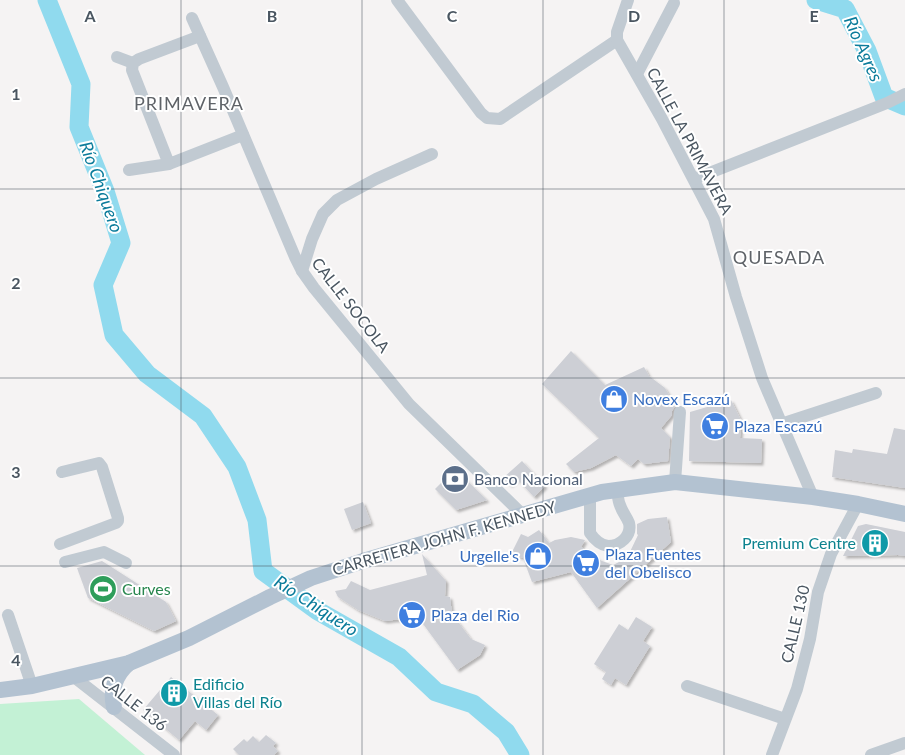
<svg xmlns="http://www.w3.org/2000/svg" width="905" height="755" font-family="Lato,sans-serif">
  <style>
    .green { fill: #c3f1d5 }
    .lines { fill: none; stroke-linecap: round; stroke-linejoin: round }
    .river { stroke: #90daee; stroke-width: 19 }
    .building { fill: #cdcfd5; filter: url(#shadow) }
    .minor { stroke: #c1cad2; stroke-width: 12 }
    .major { stroke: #b3c2d1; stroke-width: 16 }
    .grid { fill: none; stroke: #4a5661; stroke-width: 1; stroke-opacity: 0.55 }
    .labels { text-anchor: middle; stroke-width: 4; stroke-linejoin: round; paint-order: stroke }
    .street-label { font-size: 16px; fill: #4a5661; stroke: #fff }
    .shop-label { font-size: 16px; fill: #366cbe; stroke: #fff; text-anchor: start }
    .service-label { font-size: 16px; fill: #4e5e75; stroke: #fff; text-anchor: start }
    .culture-label { font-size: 16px; fill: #0d838f; stroke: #fff; text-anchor: end }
    .leisure-label { font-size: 16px; fill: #27864d; stroke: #fff; text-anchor: start }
    .water-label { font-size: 18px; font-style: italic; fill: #0c7c9b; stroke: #fff }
    .neighbourhood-label { font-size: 18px; letter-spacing: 1px; fill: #5f6368; stroke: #fff }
    .grid-label { font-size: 16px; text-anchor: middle; font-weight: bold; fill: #4a5661; stroke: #fff; stroke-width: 4; stroke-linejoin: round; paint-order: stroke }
  </style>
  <defs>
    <filter id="shadow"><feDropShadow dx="2.5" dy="2.5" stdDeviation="1" flood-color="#0004"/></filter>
  </defs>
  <rect width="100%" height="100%" fill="#f5f3f3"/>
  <polygon class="green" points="79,699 145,755 0,755 0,704"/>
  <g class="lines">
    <g class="river">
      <polyline points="47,0 81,84 79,127 105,191 121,243 103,285 114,335 147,374 203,416 237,467 257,520 263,571 318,611 399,657 436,692 473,704 506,732 520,755"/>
      <polyline points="816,0 845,9 867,51 884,97 905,106"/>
    </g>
  </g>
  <g class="building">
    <polygon points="571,351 605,385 644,367 649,376 665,388 675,406 672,411 672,415 661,428 670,437 668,461 644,464 638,459 631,466 616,455 591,468 574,472 566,464 599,438 542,384"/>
    <polygon points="731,400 741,420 740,438 762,439 761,463 689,461 690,412"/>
    <polygon points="894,428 905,430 905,488 832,477 835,450 852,453 853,449 887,454"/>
    <polygon points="522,461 545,486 534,497 517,479 510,485 503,478"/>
    <polygon points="455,469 487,500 456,510 435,489"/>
    <polygon points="363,502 371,523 352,530 344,509"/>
    <polygon points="667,517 671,542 597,608 571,572 532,582 523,558 511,554 521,534 528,537 539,530 549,543 555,540 571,537 585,540 581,547 602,561 613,565 627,558 638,535 637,534 637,524 648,519"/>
    <polygon points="866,524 905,532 905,556 898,555 843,556 858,526"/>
    <polygon points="422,554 446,581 445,596 450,597 452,614 471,639 485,645 480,655 457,670 418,617 385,621 358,610 338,597 335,591 346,589 351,581 370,590 427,575"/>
    <polygon points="102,561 166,602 176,621 154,631 88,598 77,568"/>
    <polygon points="636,617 652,627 643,641 650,646 626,685 615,678 611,685 602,679 606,672 594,664 619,624 628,630"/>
    <polygon points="171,677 218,715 206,730 195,721 179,740 143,710"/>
    <polygon points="266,735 276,743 273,746 278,751 274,755 239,755 233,749 244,739 247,742 253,736 259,742"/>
  </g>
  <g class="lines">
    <g class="minor">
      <polyline points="397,0 481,113 487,118 500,119 617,40"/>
      <polyline points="628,0 617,32 617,40 662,119 714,219 736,297 762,378 813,497"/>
      <polyline points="192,18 223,87 295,257 302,271 314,288 409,404 523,515"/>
      <polyline points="200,36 139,59 133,63 132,70 169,164 243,135"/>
      <polyline points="117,57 133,63"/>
      <polyline points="637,74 674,3"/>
      <polyline points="129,170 169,164"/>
      <polyline points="694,179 887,103 905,94"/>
      <polyline points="302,271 312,239 323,214 337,200 376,179 432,154"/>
      <polyline points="781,424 876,393"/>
      <polyline points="675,482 680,412"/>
      <path d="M590,495v38c4,6 10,12 18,13 12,0 24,-10 21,-23 -2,-6 -7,-11 -9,-18 -2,-4 -2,-10 -3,-15"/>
      <polyline points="60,544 116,523 118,521 118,518 102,467 99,463 62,472"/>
      <polyline points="65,562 104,552 126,563"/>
      <polyline points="8,615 32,686"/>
      <polyline points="74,677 174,755"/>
      <polyline points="687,686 785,719"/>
      <polyline points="772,755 797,689 810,639 818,592 831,554 858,504"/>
      <polyline points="871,755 905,743"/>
    </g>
    <g class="major">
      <polyline points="0,690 32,686 129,663 189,638 270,597 311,578 363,561 602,492 675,482 813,497 858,504 905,514"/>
      <path d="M114,707c-4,-18 1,-32 15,-44"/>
    </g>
  </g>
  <path class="grid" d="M181,0v755M362,0v755M543,0v755M724,0v755M0,189h905M0,378h905M0,566h905"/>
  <defs>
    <g id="shop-disc" transform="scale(1.4375)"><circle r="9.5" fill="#3f7fe0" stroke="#fff"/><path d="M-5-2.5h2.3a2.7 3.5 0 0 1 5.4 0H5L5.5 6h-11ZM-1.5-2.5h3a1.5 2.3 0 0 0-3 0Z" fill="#fff"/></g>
    <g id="supermarket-disc" transform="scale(1.4375)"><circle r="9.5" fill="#3f7fe0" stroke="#fff"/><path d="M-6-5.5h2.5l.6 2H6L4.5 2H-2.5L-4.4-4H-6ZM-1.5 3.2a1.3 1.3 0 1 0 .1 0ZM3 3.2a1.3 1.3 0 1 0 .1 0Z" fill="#fff"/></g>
    <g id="bank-disc" transform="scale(1.4375)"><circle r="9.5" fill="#5c6f8a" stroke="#fff"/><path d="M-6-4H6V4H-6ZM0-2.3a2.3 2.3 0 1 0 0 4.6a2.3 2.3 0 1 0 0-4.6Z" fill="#fff"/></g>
    <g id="building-disc" transform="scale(1.4375)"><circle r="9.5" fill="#0f9aa8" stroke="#fff"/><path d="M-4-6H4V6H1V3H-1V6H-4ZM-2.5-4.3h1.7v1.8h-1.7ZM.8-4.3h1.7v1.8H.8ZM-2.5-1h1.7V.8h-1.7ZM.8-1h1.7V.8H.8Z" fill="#fff"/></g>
    <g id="stadium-disc" transform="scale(1.4375)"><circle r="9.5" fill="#2e9e5b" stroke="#fff"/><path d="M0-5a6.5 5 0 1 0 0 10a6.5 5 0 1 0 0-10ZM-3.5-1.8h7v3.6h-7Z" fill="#fff"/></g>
  </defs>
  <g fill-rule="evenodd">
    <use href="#shop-disc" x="614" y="399"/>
    <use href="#supermarket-disc" x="715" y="426"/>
    <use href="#bank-disc" x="455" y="479"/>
    <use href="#building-disc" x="875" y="543"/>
    <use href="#shop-disc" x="538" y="556"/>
    <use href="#supermarket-disc" x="586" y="563"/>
    <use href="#stadium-disc" x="103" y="589"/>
    <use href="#supermarket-disc" x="412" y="615"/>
    <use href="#building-disc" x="174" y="693"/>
  </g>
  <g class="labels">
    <g class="street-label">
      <text transform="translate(690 141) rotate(62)" y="6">CALLE LA PRIMAVERA</text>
      <text transform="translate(351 305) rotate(52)" y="6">CALLE SOCOLA</text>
      <text transform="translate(444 538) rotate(-16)" y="6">CARRETERA JOHN F. KENNEDY</text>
      <text transform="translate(795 624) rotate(-77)" y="6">CALLE 130</text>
      <text transform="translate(134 703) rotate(38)" y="6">CALLE 136</text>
    </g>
    <g class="shop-label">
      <text x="633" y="405">Novex Escazú</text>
      <text x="734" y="432">Plaza Escazú</text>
      <text x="605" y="560">Plaza Fuentes<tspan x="605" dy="18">del Obelisco</tspan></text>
      <text x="519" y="562" text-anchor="end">Urgelle's</text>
      <text x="431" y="621">Plaza del Rio</text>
    </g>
    <g class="service-label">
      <text x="474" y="485">Banco Nacional</text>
    </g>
    <g class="culture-label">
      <text x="856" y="549">Premium Centre</text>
      <text x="193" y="690" text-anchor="start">Edificio<tspan x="193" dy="18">Villas del Río</tspan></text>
    </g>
    <g class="leisure-label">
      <text x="122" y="595">Curves</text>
    </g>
    <g class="water-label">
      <text transform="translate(863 49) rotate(66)" y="6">Río Agres</text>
      <text transform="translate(101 187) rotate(70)" y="6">Río Chiquero</text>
      <text transform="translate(316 606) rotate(33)" y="6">Río Chiquero</text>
    </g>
    <g class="neighbourhood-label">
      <text x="189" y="110">PRIMAVERA</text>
      <text x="779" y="264">QUESADA</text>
    </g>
  </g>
  <g class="grid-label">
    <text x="90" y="22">A</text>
    <text x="272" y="22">B</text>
    <text x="452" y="22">C</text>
    <text x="634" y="22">D</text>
    <text x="814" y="22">E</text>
    <text x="16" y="100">1</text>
    <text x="16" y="289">2</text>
    <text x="16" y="478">3</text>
    <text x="16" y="666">4</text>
  </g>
</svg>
